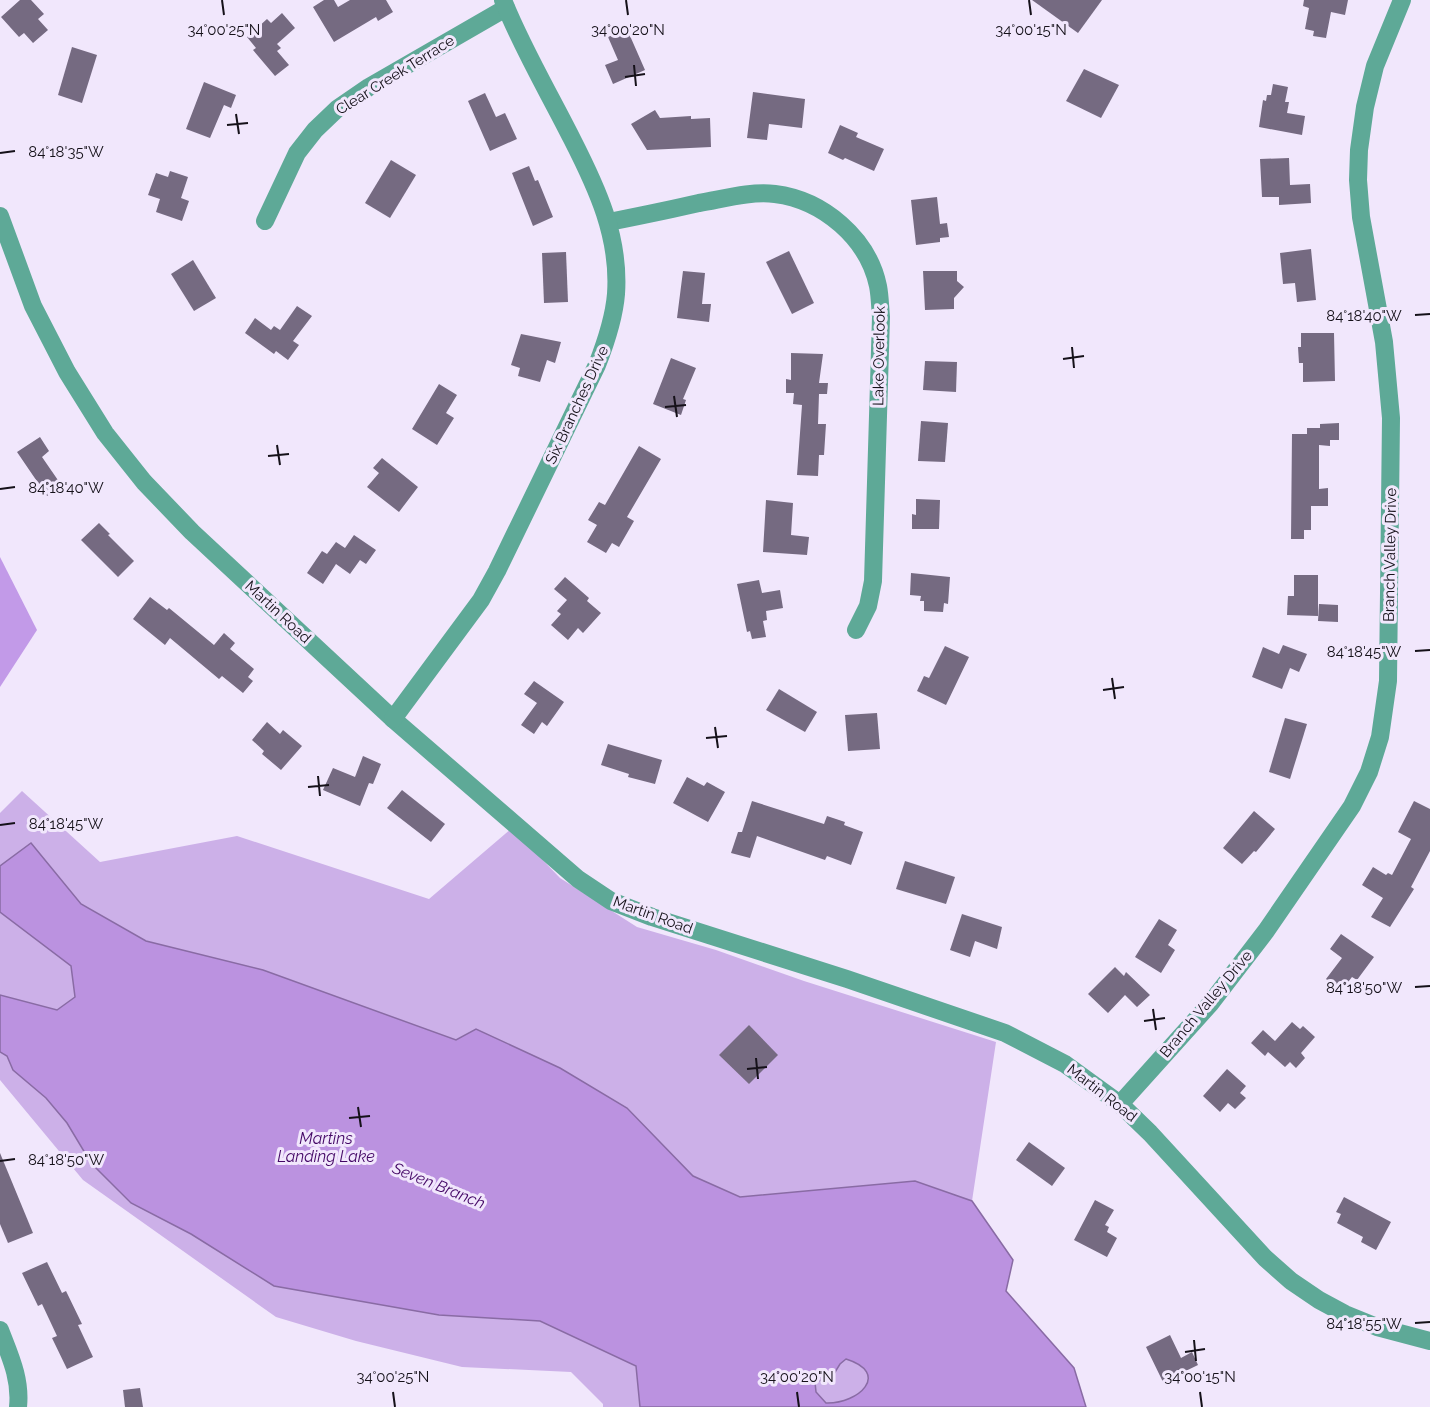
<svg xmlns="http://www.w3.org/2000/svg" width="1430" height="1407" font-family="Raleway,sans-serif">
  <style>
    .green { fill: #ccb0e8 }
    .forest { fill: #c29ae8 }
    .water { fill: #bb92e0; stroke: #896ba4; stroke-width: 1.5; fill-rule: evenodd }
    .building { fill: #756a81 }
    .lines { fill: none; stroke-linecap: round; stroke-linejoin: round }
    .minor { stroke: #5ea997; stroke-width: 18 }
    .ticks { fill: none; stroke: #151119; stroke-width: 2 }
    .labels { text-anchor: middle; stroke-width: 6; stroke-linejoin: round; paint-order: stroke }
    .street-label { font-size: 15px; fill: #151119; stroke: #f1e7fc }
    .water-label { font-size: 16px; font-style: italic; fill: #430665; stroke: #f1e7fc }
    .ticks-label { font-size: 15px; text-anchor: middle; fill: #151119; stroke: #f1e7fc; stroke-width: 6; stroke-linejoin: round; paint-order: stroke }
  </style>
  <rect width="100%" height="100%" fill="#f1e7fc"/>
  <polygon class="green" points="22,791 100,862 237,836 429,899 512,828 560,878 637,927 716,950 804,981 996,1042 972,1201 1013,1260 1006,1291 1074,1368 1086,1407 603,1407 603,1404 571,1372 462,1367 356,1341 276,1317 83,1180 0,1080 0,813"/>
  <polygon class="forest" points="0,557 37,630 0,687"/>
  <path class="water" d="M31,843l50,61 65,37 117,29 193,70 20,-11 84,39 67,40 66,68 47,21 175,-16 57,20 41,59 -7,31 68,77 12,39h-446l-4,-41 -96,-45 -101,-6 -165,-29 -83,-52 -60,-31 -40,-40 -24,-40 -21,-25 -33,-28 -6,-14 -7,-4v-57l57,15 18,-13 -4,-31 -71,-54v-46zM846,1359c45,14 13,45 -20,44l-10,-11 -1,-10 17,-5 8,-13z"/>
  <g class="building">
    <polygon points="20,0 31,0 44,14 38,19 48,30 33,43 24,33 19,37 1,17"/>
    <polygon points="324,0 334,0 338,7 350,0 386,0 393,12 378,21 376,17 334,42 313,7"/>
    <polygon points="1032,0 1102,0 1078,33"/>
    <polygon points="1304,0 1348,0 1345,15 1331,12 1326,38 1313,36 1314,31 1305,29 1309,8 1303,6"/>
    <polygon points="282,13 295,28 277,44 281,48 277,51 289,65 275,76 253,50 256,48 247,37 267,19 271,23"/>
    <polygon points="627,29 645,70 613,84 605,65 618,60 608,37"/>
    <polygon points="72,47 97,55 82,103 58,95"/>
    <polygon points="1084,69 1119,85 1101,118 1066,101"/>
    <polygon points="204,82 236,95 231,108 224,105 210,138 186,129"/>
    <polygon points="1273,84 1288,87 1285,102 1289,102 1287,113 1305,116 1302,135 1259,127 1263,100 1266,101 1267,95 1271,95"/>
    <polygon points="753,92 805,99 802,128 769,124 767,140 747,138"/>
    <polygon points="485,93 496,117 505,113 517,139 490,151 468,101"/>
    <polygon points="655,110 660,118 691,116 691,119 710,118 711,147 647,150 631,124"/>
    <polygon points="840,125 858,133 856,137 884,149 874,171 845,158 843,160 828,153"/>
    <polygon points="1289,158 1290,185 1310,184 1311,203 1279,205 1279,197 1262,197 1260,159"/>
    <polygon points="391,160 416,175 390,218 365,203"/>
    <polygon points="529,166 535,181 538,180 553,217 533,226 512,173"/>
    <polygon points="170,171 188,177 181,198 189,201 182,221 156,212 160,199 148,195 156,173 168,177"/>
    <polygon points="937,197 940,224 947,223 949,237 940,238 940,242 916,245 911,200"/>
    <polygon points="1311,249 1316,300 1297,302 1295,283 1283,284 1280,253"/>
    <polygon points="789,251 814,303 792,314 766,262"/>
    <polygon points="566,252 568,302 544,303 542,253"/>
    <polygon points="193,260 216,298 194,311 171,274"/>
    <polygon points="683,271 705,273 702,304 711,304 709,322 677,318"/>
    <polygon points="923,271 957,271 957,281 964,287 954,298 954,309 925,310"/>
    <polygon points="297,306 312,316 293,341 299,345 288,360 276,351 274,354 245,333 255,318 271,330 274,326 280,330"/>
    <polygon points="1301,333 1334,333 1335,381 1303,382 1303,363 1299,363 1298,347 1301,347"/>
    <polygon points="521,334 561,342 555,363 547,360 540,382 518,376 520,368 511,365"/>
    <polygon points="791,353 823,354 819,383 828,383 827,394 819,394 818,424 826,424 824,455 819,455 818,476 797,475 802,405 793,404 794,393 786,393 786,379 791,380"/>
    <polygon points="671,358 696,368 683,399 686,400 681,415 653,404"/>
    <polygon points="925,361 957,362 956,392 923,390"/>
    <polygon points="439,384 457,395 446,413 454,418 437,445 412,429"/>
    <polygon points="921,421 948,423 945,462 918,461"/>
    <polygon points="1339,423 1339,440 1330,440 1330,446 1319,445 1319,489 1328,488 1328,506 1311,506 1311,530 1304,530 1304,539 1291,539 1292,434 1307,434 1307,428 1320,428 1320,424"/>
    <polygon points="40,437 49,451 42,457 62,486 47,496 17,452"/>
    <polygon points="639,446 661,459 627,517 634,521 619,547 612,543 606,553 587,542 597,525 588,520 599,502 605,505"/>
    <polygon points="382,458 418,487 399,512 367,487 379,473 373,468"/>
    <polygon points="916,499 940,500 939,529 912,529 912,514 916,515"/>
    <polygon points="766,500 793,503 791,535 809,537 807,555 763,552"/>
    <polygon points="99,523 110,534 108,535 134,561 118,577 81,540"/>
    <polygon points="354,535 376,550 366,564 360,560 350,574 336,564 323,584 307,573 322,551 327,554 336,542 345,548"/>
    <polygon points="911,573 950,577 948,604 944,603 943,612 924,611 924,601 920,601 921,596 910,595"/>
    <polygon points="1294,575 1318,575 1318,616 1287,615 1288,596 1294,596"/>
    <polygon points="565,577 589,598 587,601 601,613 583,633 578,628 568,640 551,625 561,614 557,611 567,600 554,589"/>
    <polygon points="759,580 762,593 780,590 783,608 766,611 767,620 763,621 766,637 752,639 750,631 747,632 737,584"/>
    <polygon points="150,597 167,610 169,608 214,645 224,633 235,643 230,649 254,669 248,677 253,681 243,693 222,676 219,679 170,638 165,645 133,619"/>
    <polygon points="1319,604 1338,605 1338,622 1318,621"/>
    <polygon points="1283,645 1307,654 1299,672 1290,668 1282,689 1252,677 1263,647 1279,654"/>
    <polygon points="945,646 969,657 946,705 917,691 924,676 929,678"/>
    <polygon points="534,681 564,702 547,726 542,722 534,734 521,725 537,703 524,694"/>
    <polygon points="779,689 817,712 805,732 766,710"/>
    <polygon points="877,713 880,749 848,751 845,715"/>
    <polygon points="1285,718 1307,724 1290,779 1269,772"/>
    <polygon points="267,722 280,734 283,730 302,746 281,770 262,754 264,751 252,740"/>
    <polygon points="608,744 662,760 655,784 628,777 629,774 601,765"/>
    <polygon points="363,756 381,764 373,784 369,783 360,806 323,790 333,768 355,777"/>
    <polygon points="687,777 704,786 707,782 725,792 708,822 673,803"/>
    <polygon points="402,790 445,824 431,842 387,808"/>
    <polygon points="752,801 824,824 827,816 845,822 844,825 863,832 851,865 827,856 825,860 757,836 750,858 731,853 738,832 742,832"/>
    <polygon points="1414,801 1430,809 1430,851 1411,887 1414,889 1390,927 1371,917 1383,898 1362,885 1373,867 1386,875 1388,873 1392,875 1411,839 1398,832"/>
    <polygon points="1254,811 1275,829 1256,852 1254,851 1242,864 1223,848"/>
    <polygon points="905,861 955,877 946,904 896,889"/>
    <polygon points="962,914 1002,927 997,949 975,941 970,957 950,950"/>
    <polygon points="1159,919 1177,930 1168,945 1175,950 1161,973 1135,957"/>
    <polygon points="1341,934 1374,957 1357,980 1352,977 1341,991 1326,979 1342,958 1330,949"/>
    <polygon points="1115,967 1124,976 1126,972 1150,995 1137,1007 1125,995 1108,1013 1088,994"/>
    <polygon points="1292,1022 1300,1029 1303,1026 1315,1037 1301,1053 1305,1058 1296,1068 1290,1062 1285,1067 1268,1052 1265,1056 1251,1043 1263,1030 1275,1041"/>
    <polygon points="749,1025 778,1055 749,1084 719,1055"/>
    <polygon points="1227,1069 1246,1086 1240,1093 1246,1098 1235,1109 1228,1103 1220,1112 1203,1096"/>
    <polygon points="1029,1142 1065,1168 1052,1186 1016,1160"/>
    <polygon points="0,1153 33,1233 8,1243 0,1224"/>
    <polygon points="1344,1197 1391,1222 1376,1250 1361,1242 1363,1237 1337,1223 1341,1214 1336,1212"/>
    <polygon points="1095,1200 1114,1210 1105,1225 1109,1227 1107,1232 1117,1238 1107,1257 1074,1240"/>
    <polygon points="47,1262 62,1293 66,1291 82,1324 78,1325 93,1357 67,1369 52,1338 57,1336 42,1304 38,1306 22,1273"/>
    <polygon points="1170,1335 1181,1358 1192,1352 1198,1365 1163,1382 1146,1347"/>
    <polygon points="140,1388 143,1407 125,1407 123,1390"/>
  </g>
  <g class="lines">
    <g class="minor">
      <polyline points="0,216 33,306 67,372 105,433 144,482 192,532 393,719 578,879 611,901 652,917 847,979 1005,1033 1065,1064 1120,1104 1150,1133 1265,1258 1291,1281 1319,1300 1345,1314 1377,1327 1430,1341"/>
      <polyline points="265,221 297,153 315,130 337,109 369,87 506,8"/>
      <path d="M609,222c30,-6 60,-12 90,-19 24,-4 51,-12 76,-9 48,6 93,44 103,92 2,10 2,21 3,31l-8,264 -5,25 -12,24"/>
      <path d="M393,719l88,-119 16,-29 100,-206c9,-23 17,-46 19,-71 4,-57 -19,-106 -44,-155 -23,-46 -50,-91 -69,-139"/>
      <polyline points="1120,1104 1210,1004 1266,931 1352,806 1369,772 1380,737 1388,681 1391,418 1384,342 1361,217 1358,180 1359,150 1365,107 1375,66 1402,0"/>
      <path d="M0,1330c10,26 21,49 18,77"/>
    </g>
  </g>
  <path class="ticks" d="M222,0l2,15M626,0l2,15M1029,0l2,15M634,65l2,21M625,77l20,-3M236,114l3,20M227,125l21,-2M0,153l15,-2M1415,315l15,-1M1072,347l2,21M1063,359l21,-3M674,396l3,21M665,407l21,-2M277,445l3,20M268,456l21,-2M0,489l15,-2M1415,651l15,-1M1112,678l3,21M1103,690l21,-3M715,727l3,21M706,738l21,-2M318,776l2,20M308,787l21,-2M0,825l15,-2M1415,987l15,-1M1153,1009l3,21M1144,1021l21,-3M756,1058l2,21M747,1069l20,-2M358,1107l3,20M349,1118l21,-2M0,1161l15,-2M1415,1323l15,-1M1194,1340l2,21M1185,1352l20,-3M393,1392l2,15M797,1392l2,15M1200,1392l2,15"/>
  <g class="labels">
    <g class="street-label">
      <text transform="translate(395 75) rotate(-32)" y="5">Clear Creek Terrace</text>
      <text transform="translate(879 356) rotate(-89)" y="5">Lake Overlook</text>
      <text transform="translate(577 405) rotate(-65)" y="5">Six Branches Drive</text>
      <text transform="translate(1390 555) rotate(-89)" y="5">Branch Valley Drive</text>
      <text transform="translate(278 612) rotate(43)" y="5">Martin Road</text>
      <text transform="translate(653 915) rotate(20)" y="5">Martin Road</text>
      <text transform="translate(1206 1004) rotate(-50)" y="5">Branch Valley Drive</text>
      <text transform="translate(1102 1093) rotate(38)" y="5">Martin Road</text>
    </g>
    <g class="water-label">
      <text x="326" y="1144">Martins<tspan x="326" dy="18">Landing Lake</tspan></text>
      <text transform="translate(439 1185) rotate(22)" y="6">Seven Branch</text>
    </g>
  </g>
  <g class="ticks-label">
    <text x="224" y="35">34°00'25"N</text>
    <text x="628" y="35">34°00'20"N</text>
    <text x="1031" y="35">34°00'15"N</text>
    <text x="66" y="157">84°18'35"W</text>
    <text x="1364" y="321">84°18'40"W</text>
    <text x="66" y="493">84°18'40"W</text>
    <text x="1364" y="657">84°18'45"W</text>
    <text x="66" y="829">84°18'45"W</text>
    <text x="1364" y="993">84°18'50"W</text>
    <text x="66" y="1165">84°18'50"W</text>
    <text x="1364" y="1329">84°18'55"W</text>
    <text x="393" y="1382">34°00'25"N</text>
    <text x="797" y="1382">34°00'20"N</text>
    <text x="1200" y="1382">34°00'15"N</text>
  </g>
</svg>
